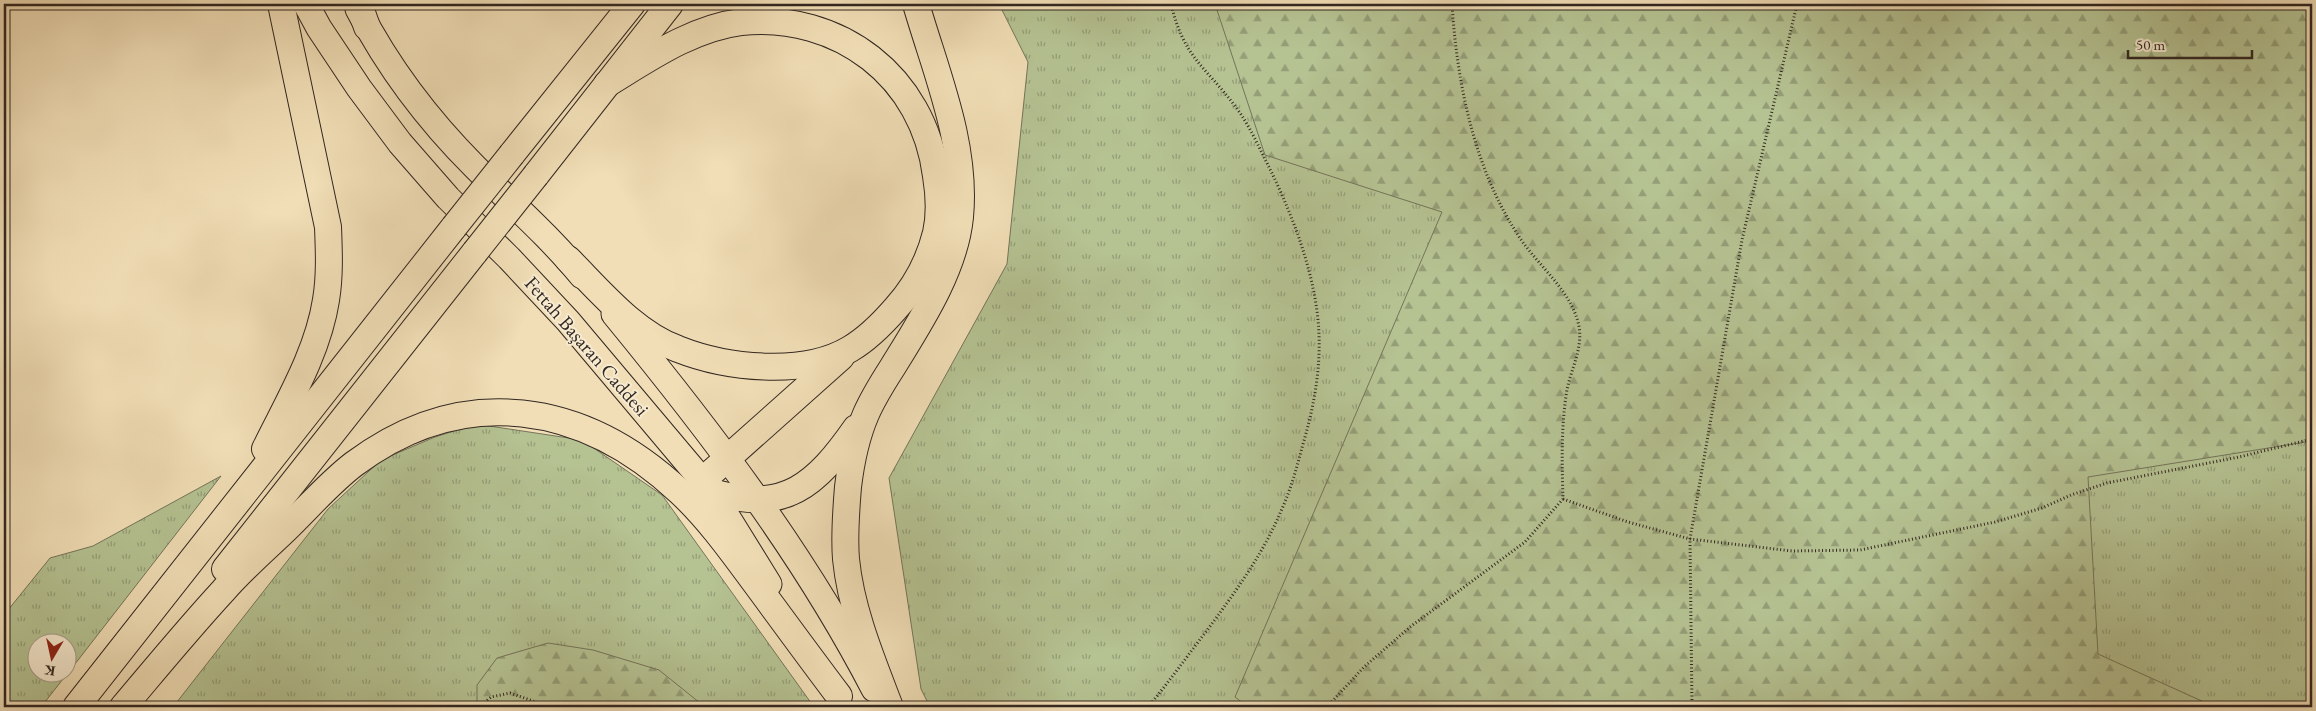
<svg xmlns="http://www.w3.org/2000/svg" width="2316" height="711" font-family="'EB Garamond',serif">
  <style>
    .grass { fill: url(#grass-tufts); stroke: #74745a }
    .forest { fill: url(#forest-firs); stroke: #74745a }
    .lines { fill: none; stroke-linecap: round; stroke-linejoin: round }
    .primary-casing { stroke: #322721; stroke-width: 27 }
    .trunk-casing { stroke: #322721; stroke-width: 28 }
    .path { stroke: #322721; stroke-width: 3; stroke-dasharray: 1 2.5; stroke-linecap: butt }
    .primary { stroke: #f1deb6; stroke-width: 25 }
    .trunk { stroke: #f1deb6; stroke-width: 26 }
    .trunk-bridge-casing { stroke: #322721; stroke-width: 28; stroke-linecap: butt }
    .trunk-bridge { stroke: #f1deb6; stroke-width: 26 }
    .labels { text-anchor: middle; stroke-width: 4; stroke-linejoin: round; paint-order: stroke }
    .street-label { font-size: 20px; fill: #322721; stroke: #f6ead0 }
  </style>
  <defs>
    <pattern id="grass-tufts" width="24" height="20" patternUnits="userSpaceOnUse" patternTransform="scale(1.25)"><rect width="24" height="20" fill="#b5c292"/><path d="M3 7l-1-3M5 7V3M7 7l1-3M15 17l-1-3M17 17v-4M19 17l1-3" fill="none" stroke="#949e77"/></pattern>
    <pattern id="forest-firs" width="22" height="20" patternUnits="userSpaceOnUse" patternTransform="scale(1.25)"><rect width="22" height="20" fill="#b5c292"/><path d="M5 1l3.5 6h-7zM16 11l3.5 6h-7z" fill="#949e77"/></pattern>
  </defs>
  <rect width="100%" height="100%" fill="#f1deb6"/>
  <filter id="stains"><feTurbulence type="fractalNoise" baseFrequency=".004" numOctaves="4"/><feColorMatrix values="0 0 0 0 .2 0 0 0 0 .09 0 0 0 0 .02 0 0 0 .5 -.17"/></filter>
  <radialGradient id="worn" r=".72"><stop offset=".6" stop-color="#630" stop-opacity="0"/><stop offset="1" stop-color="#630" stop-opacity=".3"/></radialGradient>
  <g class="grass">
    <polygon points="999,4 2312,4 2312,707 930,707 921,689 889,478 1007,264 1028,62"/>
    <polygon points="476,424 582,440 662,495 814,707 173,707 328,509 381,460 435,437"/>
    <polygon points="221,476 68,673 68,644 38,644 38,674 67,674 41,707 4,707 4,615 50,558 93,546"/>
  </g>
  <g class="forest">
    <polygon points="1215,4 2312,4 2312,441 2088,477 2098,654 2215,707 1248,707 1235,697 1442,212 1265,155"/>
    <polygon points="548,643 593,650 659,670 705,707 477,707 477,685 497,658"/>
  </g>
  <g class="lines">
    <g class="primary-casing">
      <g id="primary">
        <polyline points="306,4 319,28 359,88 400,143 448,198 509,258 568,321 712,492 769,584"/>
        <path d="M358,9c30,58 71,112 117,158 36,36 74,69 107,109"/>
        <path d="M614,314c96,117 190,240 260,375"/>
      </g>
    </g>
    <g class="trunk-casing">
      <g id="trunk">
        <polyline points="359,4 367,27"/>
        <polyline points="512,154 632,4"/>
        <polyline points="536,175 670,4"/>
        <path d="M568,259c32,32 66,74 110,90 48,19 125,28 172,0 17,-10 33,-26 46,-41 19,-21 33,-47 40,-75 4,-18 3,-39 0,-57 -12,-99 -97,-164 -195,-154 -49,6 -93,37 -134,62"/>
        <path d="M265,449c23,-47 53,-97 61,-149 4,-24 3,-48 2,-73l-47,-223"/>
        <polyline points="702,481 841,357"/>
        <path d="M712,492c73,22 104,-7 144,-64"/>
        <polyline points="225,569 475,252"/>
        <polyline points="76,707 454,227"/>
        <path d="M123,707c33,-39 65,-78 100,-116 19,-22 41,-41 62,-61 22,-21 44,-47 69,-66 110,-82 230,-62 326,28 29,27 53,61 76,92 28,38 55,75 83,112"/>
        <path d="M890,707c-18,-47 -39,-97 -44,-148 -2,-24 0,-48 2,-72 3,-25 8,-50 18,-73 7,-16 17,-32 26,-46 27,-44 63,-98 68,-151 7,-73 -24,-144 -44,-213"/>
      </g>
    </g>
    <g class="path">
      <polyline points="1563,499 1628,522 1690,539 1792,551 1860,550 1995,522 2042,508 2071,495 2107,483 2239,457 2312,439"/>
      <polyline points="479,707 491,697 510,693 550,707"/>
      <path d="M1148,707c21,-25 40,-52 60,-78 28,-38 55,-75 73,-118 10,-22 16,-44 22,-67 13,-44 20,-88 14,-133 -7,-52 -28,-104 -51,-150 -9,-18 -18,-38 -31,-55 -30,-40 -51,-48 -64,-102"/>
      <path d="M1327,707l37,-40 46,-40 115,-85 38,-43c-1,-35 -2,-68 3,-103 3,-25 19,-48 12,-74 -9,-34 -42,-58 -60,-87 -44,-67 -61,-152 -66,-231"/>
      <polyline points="1692,707 1690,539 1742,240 1797,4"/>
    </g>
    <use href="#primary" class="primary"/>
    <use href="#trunk" class="trunk"/>
    <g class="trunk-bridge-casing">
      <g id="trunk-bridge">
        <polyline points="454,227 512,154"/>
        <polyline points="475,252 536,175"/>
      </g>
    </g>
    <use href="#trunk-bridge" class="trunk-bridge"/>
  </g>
  <g class="labels">
    <g class="street-label">
      <text transform="translate(587 346) rotate(49)" y="7">Fettah Başaran Caddesi</text>
    </g>
  </g>
  <rect width="2316" height="711" fill="none" stroke="#f1deb6" stroke-width="20"/>
  <rect x="5" y="5" width="2306" height="701" fill="none" stroke="#322721" stroke-width="2.5"/>
  <rect x="10" y="10" width="2296" height="691" fill="none" stroke="#322721"/>
  <g transform="translate(52 658) rotate(189)"><circle r="24" fill="#f6ead0" stroke="#a89c8a"/>
  <path d="M0-4L9 19L0 12L-9 19Z" fill="#8f2418"/>
  <text y="-8" font-size="14" font-weight="bold" text-anchor="middle" fill="#322721">K</text>
  </g>
  <path d="M2128 50v8h124v-8" fill="none" stroke="#322721" stroke-width="2.5"/>
  <text x="2136" y="50" font-size="15" fill="#322721" stroke="#f6ead0" stroke-width="4" paint-order="stroke">50 m</text>
  <rect width="100%" height="100%" filter="url(#stains)"/>
  <rect width="100%" height="100%" fill="url(#worn)"/>
</svg>
